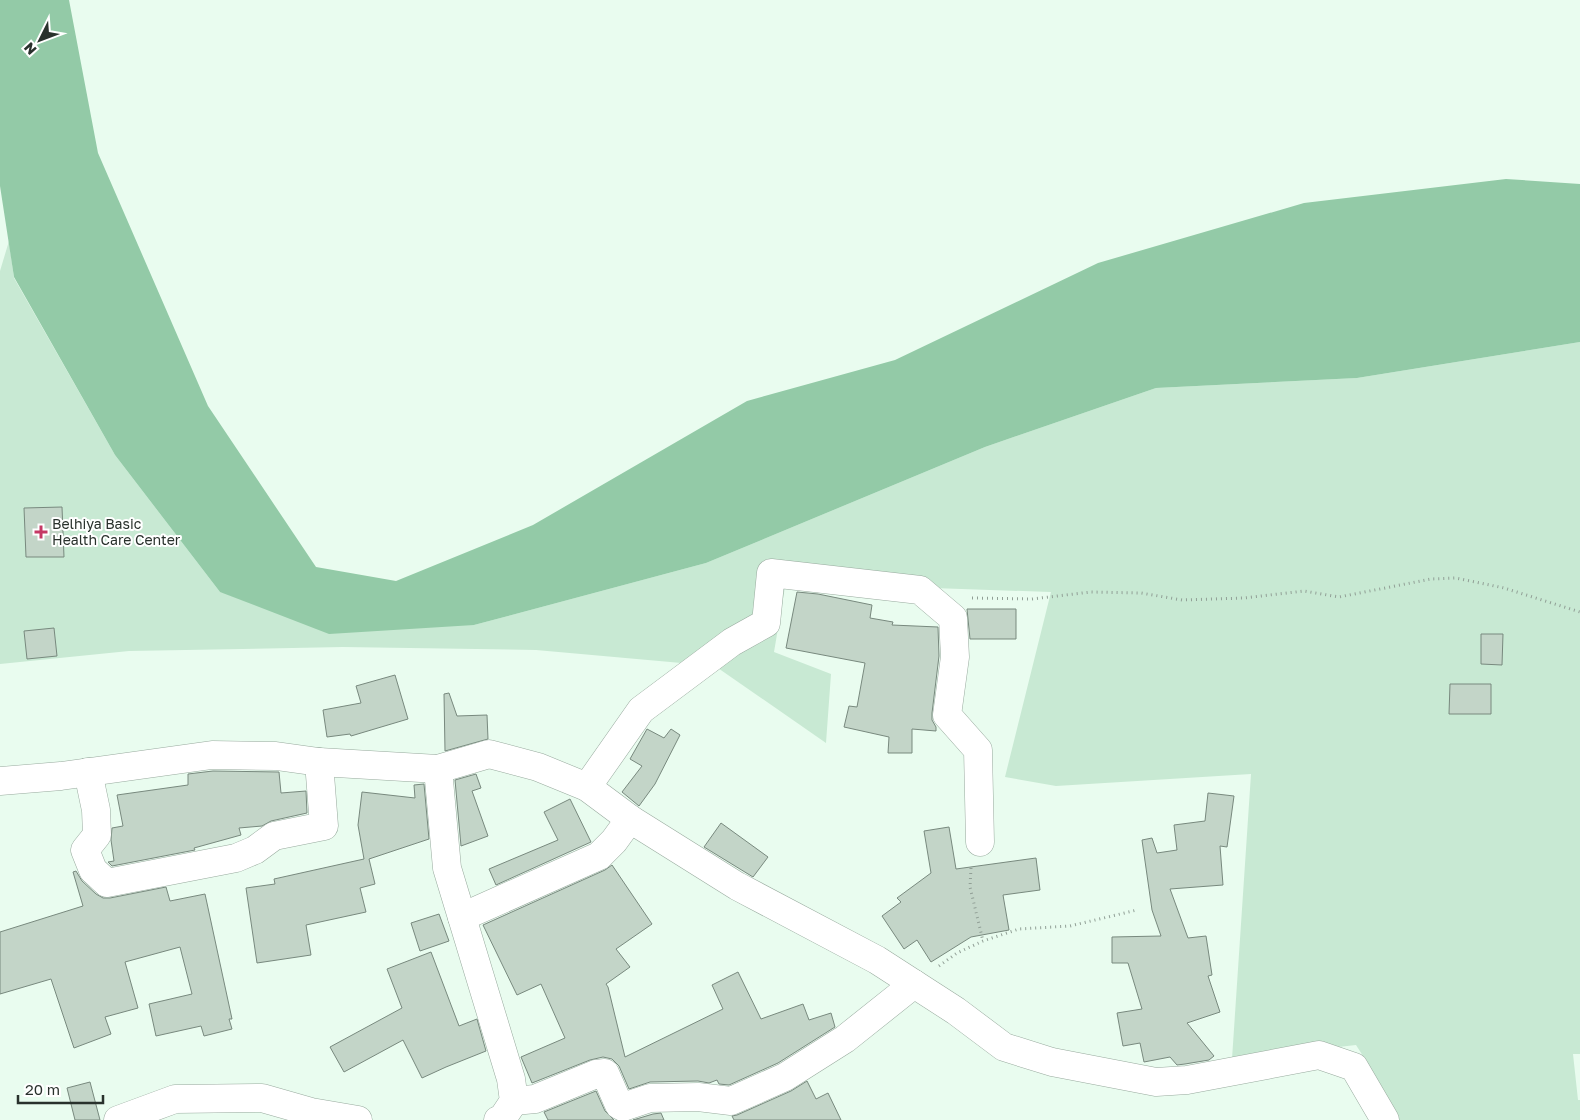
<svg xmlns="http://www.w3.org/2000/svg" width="1580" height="1120" font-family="'Golos Text',sans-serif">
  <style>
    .green { fill: #c8e9d3 }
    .water { fill: #93caa7 }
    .building { fill: #c3d5c8; stroke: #78897e }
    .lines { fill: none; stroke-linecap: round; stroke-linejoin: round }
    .minor-casing { stroke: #98aa9e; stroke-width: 29 }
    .path { stroke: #919f96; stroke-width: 3; stroke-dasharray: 1 4; stroke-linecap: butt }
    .minor { stroke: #fff; stroke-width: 28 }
    .poi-dot { fill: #c53865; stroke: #fff; stroke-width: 2 }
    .labels { text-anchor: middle; stroke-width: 4; stroke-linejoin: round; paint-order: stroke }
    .poi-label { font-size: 14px; fill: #29312c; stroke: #fff; text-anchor: start }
  </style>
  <rect width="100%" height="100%" fill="#e9fcef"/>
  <polygon class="green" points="9,241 14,278 115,455 220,592 474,625 706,563 985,447 1156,388 1357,378 1580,342 1580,1054 1573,1054 1578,1100 1580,1100 1580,1120 1392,1120 1376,1086 1365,1059 1356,1045 1232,1059 1251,774 1056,786 1005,777 1051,592 933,588 786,581 774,652 831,674 826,743 715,666 536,650 343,647 129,651 0,664 0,271"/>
  <polygon class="water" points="0,0 69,0 98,153 208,406 316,567 396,581 533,525 747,401 895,360 1098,263 1304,203 1506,179 1580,184 1580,342 1357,378 1156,388 985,447 706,563 474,625 329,634 220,592 115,455 14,277 0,186"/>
  <g class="building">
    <polygon points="62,507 64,557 26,557 24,508"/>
    <polygon points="797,592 818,594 872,605 870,618 893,622 892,625 938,627 939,656 932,713 932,720 936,727 936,731 912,729 912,753 888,753 889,737 844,727 849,706 857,707 865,663 786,648"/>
    <polygon points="967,609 1016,609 1016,639 970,639"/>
    <polygon points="54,628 57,656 27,659 24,631"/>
    <polygon points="1481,634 1503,634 1502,665 1481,664"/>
    <polygon points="395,675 408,719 351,736 350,734 327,737 323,710 361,703 356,686"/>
    <polygon points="1450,684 1491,684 1491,714 1449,714"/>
    <polygon points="449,693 457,716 487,715 488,739 445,751 444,694"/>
    <polygon points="647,729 664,738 671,729 680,735 655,784 639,806 622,792 642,766 630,759"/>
    <polygon points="213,771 279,772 281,793 306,791 307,813 271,821 262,826 239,828 241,835 194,848 195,850 112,866 108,862 114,861 111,840 112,828 123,826 117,795 188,785 188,774"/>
    <polygon points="476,774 481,788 472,791 488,836 461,846 455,780"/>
    <polygon points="424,784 429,839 369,859 375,884 360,888 366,912 306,925 311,955 257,963 246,888 275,884 274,879 364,859 358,825 362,792 415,798 414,785"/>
    <polygon points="1208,793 1234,796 1227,847 1220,846 1223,885 1170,889 1188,938 1206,936 1212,975 1208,976 1220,1012 1187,1023 1214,1056 1209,1060 1185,1064 1177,1065 1170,1057 1144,1062 1140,1043 1123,1046 1117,1013 1142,1009 1128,963 1112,963 1112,937 1161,936 1152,910 1142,840 1152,838 1157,853 1177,850 1174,825 1205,821"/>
    <polygon points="570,799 591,842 496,885 489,869 558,840 544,812"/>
    <polygon points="721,823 768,857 753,877 704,847"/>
    <polygon points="949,827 956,869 1036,858 1040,890 1003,895 1009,930 971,937 931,962 917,940 904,949 882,916 901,902 897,898 931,873 924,831"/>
    <polygon points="612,865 652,924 616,949 630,967 606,984 608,987 625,1057 723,1009 712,985 738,972 761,1019 803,1004 809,1020 831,1013 835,1027 778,1063 729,1085 719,1084 717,1080 709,1083 698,1081 650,1082 629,1089 619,1066 612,1059 603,1057 590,1060 532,1083 521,1057 565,1038 541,984 517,995 483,925 605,870"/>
    <polygon points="76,871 82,881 96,894 103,898 110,898 166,887 170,901 205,894 232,1019 229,1019 232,1029 204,1036 201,1026 156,1036 149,1004 192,994 180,947 125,962 138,1008 105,1017 111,1034 74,1048 51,979 0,994 0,932 83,906 73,872"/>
    <polygon points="439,914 449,941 420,951 411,923"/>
    <polygon points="431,952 459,1026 477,1019 486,1051 446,1067 422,1078 403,1040 344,1072 330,1047 402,1008 387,969"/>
    <polygon points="807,1081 816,1099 828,1093 841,1120 734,1120 732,1116 737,1115 791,1091"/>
    <polygon points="90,1082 100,1120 75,1120 67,1088"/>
    <polygon points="596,1091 605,1111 614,1120 548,1120 544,1112"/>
    <polygon points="661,1113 664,1120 633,1120 653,1114"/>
  </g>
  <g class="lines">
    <g class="minor-casing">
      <g id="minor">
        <polyline points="438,769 447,868 511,1079 514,1101 502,1119 498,1120"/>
        <polyline points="88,772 96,810 97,835 85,850 93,870 107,883 236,858 255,850 274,836 324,826 319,762"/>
        <polyline points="0,781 61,776 212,755 276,756 319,762 438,769 489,754 538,767 587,787 630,819 737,886 877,960 956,1011 1004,1047 1052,1062 1156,1082 1187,1080 1319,1055 1354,1067 1385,1120"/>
        <polyline points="587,787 641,710 732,642 766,623 771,573 920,590 953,618 955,657 947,715 978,750 980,842"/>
        <polyline points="462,917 599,856 614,841 630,819"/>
        <polyline points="514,1101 535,1099 596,1074 605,1073 619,1105 623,1107 650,1098 698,1097 731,1101 785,1077 845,1039 914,984"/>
        <polyline points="118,1120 175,1099 262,1098 311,1112 358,1120"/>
      </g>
    </g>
    <g class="path">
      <polyline points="972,598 1032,599 1091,592 1141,593 1182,600 1244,598 1304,591 1339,597 1431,579 1456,578 1504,588 1580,612"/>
      <polyline points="971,868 970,887 983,941"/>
      <polyline points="939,966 957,953 983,941 1019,929 1070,926 1137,910"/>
    </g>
    <use href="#minor" class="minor"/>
  </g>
  <path class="poi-dot" d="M38.5 524.5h5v5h5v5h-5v5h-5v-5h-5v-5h5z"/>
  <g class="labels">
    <g class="poi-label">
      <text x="52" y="529">Belhiya Basic<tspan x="52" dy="16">Health Care Center</tspan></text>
    </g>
  </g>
  <g transform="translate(40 40) rotate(228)" stroke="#ffffff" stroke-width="4" paint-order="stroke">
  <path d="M0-4L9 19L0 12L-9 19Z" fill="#29312c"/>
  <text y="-8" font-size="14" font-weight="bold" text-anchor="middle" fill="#29312c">N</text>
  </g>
  <path d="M18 1095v8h85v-8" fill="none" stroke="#29312c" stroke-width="2.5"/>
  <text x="25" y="1095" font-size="15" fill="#29312c" stroke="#ffffff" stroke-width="4" paint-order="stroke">20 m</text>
</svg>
